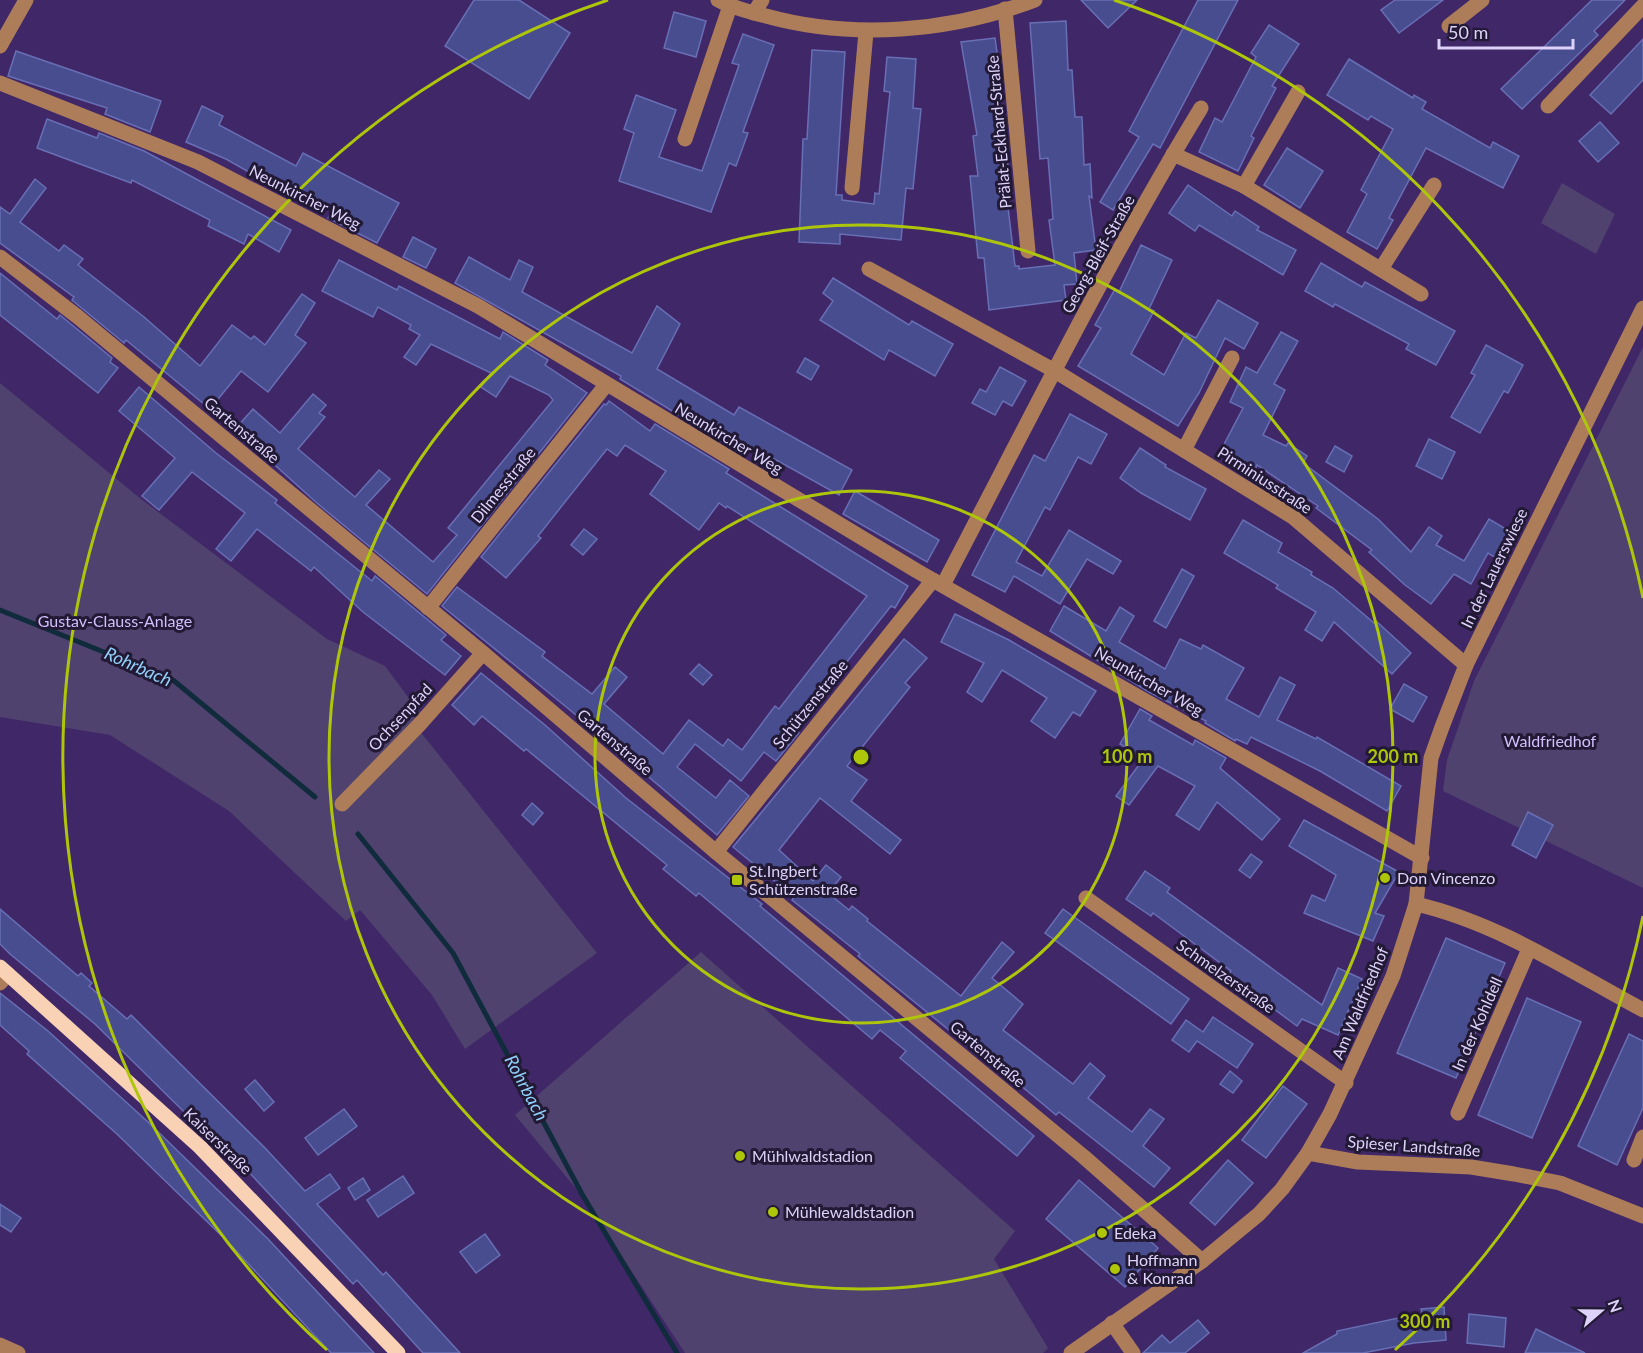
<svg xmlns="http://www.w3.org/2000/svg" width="1643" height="1353" font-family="Lato,sans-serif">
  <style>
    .green { fill: #50426e }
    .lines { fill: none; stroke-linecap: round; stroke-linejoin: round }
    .stream { stroke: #0f2b3c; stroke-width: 5 }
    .building { fill: #484d8f; stroke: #686fb5; stroke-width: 1.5 }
    .minor { stroke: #ad7d59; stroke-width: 15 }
    .major { stroke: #f9d1b4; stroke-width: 15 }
    .ring { fill: none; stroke: #aec60a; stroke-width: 3 }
    .poi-dot { fill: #aec60a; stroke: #221935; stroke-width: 2 }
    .labels { text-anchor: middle; stroke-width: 6; stroke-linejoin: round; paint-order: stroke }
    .street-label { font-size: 16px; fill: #ddd2f9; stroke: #221935 }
    .park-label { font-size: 16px; fill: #d2bffd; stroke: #221935 }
    .poi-label { font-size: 16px; fill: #ddd2f9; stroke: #221935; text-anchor: start }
    .water-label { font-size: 18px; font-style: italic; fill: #91d0f9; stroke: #221935 }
    .centre { fill: #aec60a; stroke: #221935; stroke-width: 3 }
    .ring-label { font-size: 18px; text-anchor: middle; font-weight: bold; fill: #aec60a; stroke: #221935; stroke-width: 6; stroke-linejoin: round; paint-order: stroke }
  </style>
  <rect width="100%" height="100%" fill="#402767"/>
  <g class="green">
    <polygon points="1562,183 1615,214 1596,254 1541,223"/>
    <polygon points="1643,347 1643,888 1443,791 1447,760 1474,681"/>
    <polygon points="0,383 141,499 327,639 385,666 423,717 415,725 597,953 465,1049 432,995 360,910 346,921 229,811 110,735 0,717"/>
    <polygon points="701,952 1015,1231 994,1259 1048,1348 1043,1353 685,1353 583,1197 515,1115"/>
  </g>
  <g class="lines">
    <g class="stream">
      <polyline points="0,610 173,680 315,797"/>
      <polyline points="358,834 453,953 582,1194 677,1353"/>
    </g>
  </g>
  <g class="building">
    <polygon points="474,0 519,0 570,33 529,99 445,46"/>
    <polygon points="1081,0 1137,0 1108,28"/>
    <polygon points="1198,0 1238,0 1160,148 1153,144 1113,210 1100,202 1139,137 1129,131"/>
    <polygon points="1395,0 1443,0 1399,33 1381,10"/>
    <polygon points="1592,0 1625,0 1594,31 1598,35 1522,109 1501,89"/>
    <polygon points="674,12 706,21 696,57 664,48"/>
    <polygon points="1066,21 1068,70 1072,70 1075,117 1082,117 1084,165 1090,164 1092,198 1089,196 1096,250 1074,253 1077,284 1064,285 1066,300 989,310 984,258 978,258 970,176 978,176 973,136 977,135 961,42 995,38 1000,74 997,74 1008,164 1003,165 1015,266 1019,266 1019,269 1055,265 1049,220 1053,219 1048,158 1040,159 1030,23"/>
    <polygon points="1269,25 1299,44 1272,86 1276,88 1251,136 1254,138 1238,171 1199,152 1215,118 1222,122 1256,57 1251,53"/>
    <polygon points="743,34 774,45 743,132 748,133 736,166 729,163 711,212 619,181 634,133 624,129 636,95 676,110 659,157 702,171 739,65 732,63"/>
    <polygon points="1643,39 1643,80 1611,114 1590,95"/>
    <polygon points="812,50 845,52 836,195 842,195 842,200 874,204 875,193 879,194 890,92 884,91 887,57 916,59 913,108 921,109 913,189 906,188 901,240 840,234 840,244 799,242 803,139 807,139"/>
    <polygon points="16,51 161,101 150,132 105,114 107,108 8,76"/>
    <polygon points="1349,59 1413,98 1414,95 1426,102 1422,109 1490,148 1493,142 1519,156 1503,188 1426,148 1389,218 1393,220 1377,249 1347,232 1367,194 1361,190 1393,129 1371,116 1368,120 1327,95"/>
    <polygon points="202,106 223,116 219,125 296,166 303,153 399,203 377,243 328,218 333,209 280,181 277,188 226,159 186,142"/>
    <polygon points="47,119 97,138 99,133 144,151 291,230 279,252 248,234 244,244 208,226 210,220 132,180 131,183 37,148"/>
    <polygon points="1600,122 1619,143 1598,162 1579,141"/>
    <polygon points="1287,148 1323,171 1300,208 1264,185"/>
    <polygon points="35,179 46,188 20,222 59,251 64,245 83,259 78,265 144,317 200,366 232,325 251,339 254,336 265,345 302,294 315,303 295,335 306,343 268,392 241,371 210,409 126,340 124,343 72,300 74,297 0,243 0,207 10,214"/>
    <polygon points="1188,185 1232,216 1235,211 1259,227 1257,230 1296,250 1283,275 1199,225 1195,231 1169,213"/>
    <polygon points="413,237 436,249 426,268 403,257"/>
    <polygon points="1141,245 1172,260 1149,309 1154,311 1131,354 1164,375 1186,333 1196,338 1218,300 1258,323 1244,349 1225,338 1199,393 1178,426 1078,366 1101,328 1095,325 1115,289 1119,292"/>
    <polygon points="469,257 510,280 519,260 533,267 522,292 632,353 657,306 680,324 657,369 734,415 739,407 852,470 839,495 744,442 739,452 620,379 621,376 455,283"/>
    <polygon points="339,260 397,290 399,286 500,339 503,332 548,360 545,365 587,393 427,594 318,504 235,429 253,409 280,433 313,394 326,405 319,413 325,417 298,449 355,497 379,470 390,479 366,505 433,562 457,535 448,528 553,400 549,395 510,376 496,397 481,387 491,373 431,344 416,365 404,357 420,335 409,329 411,325 378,307 373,317 322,291"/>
    <polygon points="1321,263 1362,287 1365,282 1455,331 1436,365 1406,349 1409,344 1335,304 1333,307 1305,291"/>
    <polygon points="0,273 57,319 60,315 112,358 110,362 118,368 98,393 0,315"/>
    <polygon points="833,278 909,325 912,321 953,344 935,376 889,350 884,360 820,320 833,301 823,293"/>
    <polygon points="1281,332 1298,341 1274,384 1285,390 1263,435 1286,446 1288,443 1307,456 1303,463 1378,519 1411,552 1429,527 1442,536 1436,545 1464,561 1489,519 1511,532 1496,558 1488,553 1471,584 1454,574 1431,604 1405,585 1369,552 1372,550 1316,508 1318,506 1257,465 1255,470 1220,452 1243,408 1230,402 1246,367 1257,373"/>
    <polygon points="1486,345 1523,365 1508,393 1504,391 1480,433 1451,417 1475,375 1471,373"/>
    <polygon points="805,358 819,366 811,380 797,372"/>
    <polygon points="1000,367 1026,381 1012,406 1003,401 995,415 972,403 980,389 986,392"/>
    <polygon points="139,387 216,453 277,500 275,503 372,581 375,576 446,635 441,640 461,656 445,675 363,612 314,567 311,571 257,529 231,561 216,549 245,513 192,472 159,510 142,496 175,458 119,411"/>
    <polygon points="609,401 650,431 655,424 729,469 726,473 908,586 895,608 891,606 838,673 795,730 799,733 776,761 764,752 741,781 695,744 677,767 716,798 730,780 749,796 717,835 570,710 442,606 457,587 545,652 542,656 592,694 615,667 627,677 604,704 663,754 689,720 723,746 728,739 742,750 775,706 779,709 867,596 727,506 726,508 719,503 699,530 650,494 666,471 625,445 617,456 607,449 538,536 541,538 506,578 481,557 604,404 606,405"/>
    <polygon points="1070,414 1107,434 1091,464 1078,457 1050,510 1045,507 1016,562 1042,576 1069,530 1121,561 1113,574 1087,559 1060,604 1014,576 1005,592 972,575 1034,455 1045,461"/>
    <polygon points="1429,439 1455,452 1442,479 1416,466"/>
    <polygon points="1335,446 1352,456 1344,472 1326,462"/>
    <polygon points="1140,448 1166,465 1165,467 1206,489 1190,520 1141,493 1120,478"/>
    <polygon points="855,491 939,540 927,562 843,514"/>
    <polygon points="1243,520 1282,543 1278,552 1312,572 1311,575 1333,588 1374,623 1376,621 1411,653 1392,674 1334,622 1322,641 1305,630 1316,612 1276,588 1278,585 1224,553"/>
    <polygon points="584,529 597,539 583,555 571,545"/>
    <polygon points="1182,569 1194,576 1166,628 1154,621"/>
    <polygon points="1064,606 1106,631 1120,607 1134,616 1119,642 1165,669 1180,639 1201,649 1203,645 1244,668 1226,699 1259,717 1280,677 1295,685 1277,720 1316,739 1317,737 1401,786 1387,811 1320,771 1251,737 1247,744 1236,739 1235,741 1205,723 1206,721 1149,692 1050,631"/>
    <polygon points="955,614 1009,640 1096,691 1080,716 1073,712 1055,738 1031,721 1047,698 1002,670 982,702 967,692 984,663 941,642"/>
    <polygon points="904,639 927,658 905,683 910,687 847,766 867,780 851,801 901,840 890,854 820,798 779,850 813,881 826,865 841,877 828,893 849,910 852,906 868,919 867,921 961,996 1002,942 1014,952 992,978 1023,1004 1003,1030 1073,1084 1090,1063 1105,1076 1088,1098 1132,1132 1150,1109 1164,1119 1143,1146 1170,1168 1154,1187 1059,1112 1056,1115 1020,1085 1019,1087 858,956 860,954 792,900 794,897 733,847"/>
    <polygon points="699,664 712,675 703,685 690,674"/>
    <polygon points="481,673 545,725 626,798 762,904 760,906 1034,1136 1017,1156 900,1058 906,1051 880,1030 872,1039 699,893 696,896 663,869 667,865 526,749 524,751 482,716 474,725 452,705"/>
    <polygon points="1404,684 1427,697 1413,722 1390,709"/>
    <polygon points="1140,709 1152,716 1149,720 1193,745 1195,740 1226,758 1220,768 1280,819 1262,840 1217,802 1199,830 1176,815 1195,786 1158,766 1129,805 1116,796 1144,758 1120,744"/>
    <polygon points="532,803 543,813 533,825 522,815"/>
    <polygon points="1528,812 1553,825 1536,858 1512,845"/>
    <polygon points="1304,820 1399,872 1375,913 1384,916 1373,941 1304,913 1312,895 1325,901 1336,875 1289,846"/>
    <polygon points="1251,854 1262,862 1250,878 1239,870"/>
    <polygon points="1145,871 1170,888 1167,892 1322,1005 1338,968 1362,979 1338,1035 1302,1019 1297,1026 1228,975 1231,971 1153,913 1151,916 1126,899"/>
    <polygon points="0,909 78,976 81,973 92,983 89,986 127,1019 131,1015 266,1149 305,1191 330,1174 340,1188 317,1204 383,1275 386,1272 460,1353 423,1353 357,1280 353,1284 246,1169 244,1171 95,1024 10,954 0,944"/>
    <polygon points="1063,909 1189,999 1171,1024 1045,933"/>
    <polygon points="1446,938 1505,963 1456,1078 1397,1053"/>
    <polygon points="0,993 48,1031 148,1122 268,1239 374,1353 331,1353 228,1242 118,1135 27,1054 29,1051 0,1025"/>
    <polygon points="1527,998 1581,1022 1532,1138 1478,1115"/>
    <polygon points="1213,1017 1253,1044 1237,1068 1197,1041 1189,1052 1172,1040 1186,1020 1203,1032"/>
    <polygon points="1629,1034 1643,1041 1643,1108 1617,1165 1578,1146"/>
    <polygon points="1230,1071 1242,1081 1233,1093 1220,1084"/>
    <polygon points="255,1080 274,1102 264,1111 245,1089"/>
    <polygon points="1283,1086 1307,1104 1266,1158 1242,1140"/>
    <polygon points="344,1109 357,1126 318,1155 305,1138"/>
    <polygon points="1228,1160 1253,1183 1215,1225 1190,1203"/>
    <polygon points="403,1176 414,1193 378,1217 367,1200"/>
    <polygon points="363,1178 370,1190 355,1200 348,1188"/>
    <polygon points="1079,1180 1158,1248 1125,1287 1046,1219"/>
    <polygon points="0,1204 21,1218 11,1232 0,1225"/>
    <polygon points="485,1234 500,1255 476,1273 460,1252"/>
    <polygon points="1444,1307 1446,1340 1414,1343 1363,1353 1303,1353 1337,1334 1337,1331 1422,1313 1421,1309"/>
    <polygon points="1469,1314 1506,1318 1504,1347 1467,1343"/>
    <polygon points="1198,1320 1209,1333 1185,1353 1143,1353 1162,1335 1170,1343"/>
    <polygon points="1536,1329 1556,1339 1585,1353 1525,1353"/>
  </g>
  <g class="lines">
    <g class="minor">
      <path d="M718,0c15,8 31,12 48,16 87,24 184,16 269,-16"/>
      <polyline points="1005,9 1028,251"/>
      <polyline points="754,13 762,0"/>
      <polyline points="1449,26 1482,0"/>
      <polyline points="0,46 26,0"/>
      <polyline points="0,83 198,162 478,306 917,571 1422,858"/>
      <polyline points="1548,106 1643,6"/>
      <polyline points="685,139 730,6"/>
      <polyline points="1173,154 1244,186 1421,294"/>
      <polyline points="1244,186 1298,92"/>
      <polyline points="852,188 866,32"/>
      <polyline points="0,257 78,317 483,653 716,852 1084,1157 1202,1261"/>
      <polyline points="869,269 1055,371 1293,517 1466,665"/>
      <polyline points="1381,269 1434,185"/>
      <polyline points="1184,450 1232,358"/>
      <path d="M943,585c84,-160 164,-323 258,-477"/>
      <polyline points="428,608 606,385"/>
      <polyline points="342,804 419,725 483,653"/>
      <polyline points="716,852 933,580"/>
      <polyline points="1086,898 1346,1083"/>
      <path d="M1416,904c82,19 154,67 227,106"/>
      <polyline points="0,983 8,974"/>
      <polyline points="1458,1113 1529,949"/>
      <polyline points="1308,1153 1358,1162 1471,1167 1514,1174 1560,1183 1643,1216"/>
      <polyline points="1634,1160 1643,1137"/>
      <polyline points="1112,1323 1133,1353"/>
      <polyline points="0,1345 18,1353"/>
      <polyline points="1071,1353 1202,1261 1259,1214 1282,1189 1308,1153 1330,1114 1393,976 1416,904 1431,758 1442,727 1466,665 1643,308"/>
    </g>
    <polyline class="major" points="0,967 200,1147 398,1353"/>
  </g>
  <g class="ring">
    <circle cx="861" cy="757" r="266"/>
    <circle cx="861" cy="757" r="532"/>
    <path d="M1643 916A798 798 0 0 1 1395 1350M327 1350A798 798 0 0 1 608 0M1114 0A798 798 0 0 1 1643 598"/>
  </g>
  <g class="poi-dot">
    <circle cx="1385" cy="878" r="6"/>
    <rect x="731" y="874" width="12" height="12" rx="3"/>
    <circle cx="740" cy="1156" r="6"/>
    <circle cx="773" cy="1212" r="6"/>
    <circle cx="1102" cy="1233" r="6"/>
    <circle cx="1115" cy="1269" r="6"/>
  </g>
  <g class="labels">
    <g class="street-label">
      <text transform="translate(999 132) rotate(-95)" y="6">Prälat-Eckhard-Straße</text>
      <text transform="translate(305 197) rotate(27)" y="6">Neunkircher Weg</text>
      <text transform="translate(1098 254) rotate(-61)" y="6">Georg-Bleif-Straße</text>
      <text transform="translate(242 430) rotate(40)" y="6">Gartenstraße</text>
      <text transform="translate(729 438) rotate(31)" y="6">Neunkircher Weg</text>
      <text transform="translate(1265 480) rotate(33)" y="6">Pirminiusstraße</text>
      <text transform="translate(503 485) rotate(-51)" y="6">Dilmesstraße</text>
      <text transform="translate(1494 568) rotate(-64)" y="6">In der Lauerswiese</text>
      <text transform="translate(1149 681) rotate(30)" y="6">Neunkircher Weg</text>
      <text transform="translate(810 704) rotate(-51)" y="6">Schützenstraße</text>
      <text transform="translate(400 717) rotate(-47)" y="6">Ochsenpfad</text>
      <text transform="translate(615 742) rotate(40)" y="6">Gartenstraße</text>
      <text transform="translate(1226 976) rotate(35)" y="6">Schmelzerstraße</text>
      <text transform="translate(1360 1003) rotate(-67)" y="6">Am Waldfriedhof</text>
      <text transform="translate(1477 1024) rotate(-66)" y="6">In der Kohldell</text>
      <text transform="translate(988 1054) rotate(40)" y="6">Gartenstraße</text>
      <text transform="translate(218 1141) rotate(44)" y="6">Kaiserstraße</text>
      <text transform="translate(1414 1146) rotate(4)" y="6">Spieser Landstraße</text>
    </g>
    <g class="park-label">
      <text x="115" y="627">Gustav-Clauss-Anlage</text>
      <text x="1550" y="747">Waldfriedhof</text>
    </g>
    <g class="poi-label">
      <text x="749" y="877">St.Ingbert<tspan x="749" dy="18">Schützenstraße</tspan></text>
      <text x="1397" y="884">Don Vincenzo</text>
      <text x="752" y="1162">Mühlwaldstadion</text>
      <text x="785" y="1218">Mühlewaldstadion</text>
      <text x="1114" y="1239">Edeka</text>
      <text x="1127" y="1266">Hoffmann<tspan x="1127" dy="18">&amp; Konrad</tspan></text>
    </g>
    <g class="water-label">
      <text transform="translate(138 667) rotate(24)" y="6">Rohrbach</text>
      <text transform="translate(526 1088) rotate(62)" y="6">Rohrbach</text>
    </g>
  </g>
  <circle cx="861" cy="757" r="9" class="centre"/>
  <g class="ring-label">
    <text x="1127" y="763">100 m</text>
    <text x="1393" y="763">200 m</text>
    <text x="1425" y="1328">300 m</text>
  </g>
  <g transform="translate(1601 1311) rotate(70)" stroke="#221935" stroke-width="4.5" paint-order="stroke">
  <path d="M0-4.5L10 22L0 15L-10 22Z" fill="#ddd2f9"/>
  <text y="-9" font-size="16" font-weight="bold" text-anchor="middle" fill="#ddd2f9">N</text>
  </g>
  <path d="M1439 39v9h134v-9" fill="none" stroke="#ddd2f9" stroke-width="3"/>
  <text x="1448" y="39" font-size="18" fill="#ddd2f9" stroke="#221935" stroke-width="4.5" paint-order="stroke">50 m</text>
</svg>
